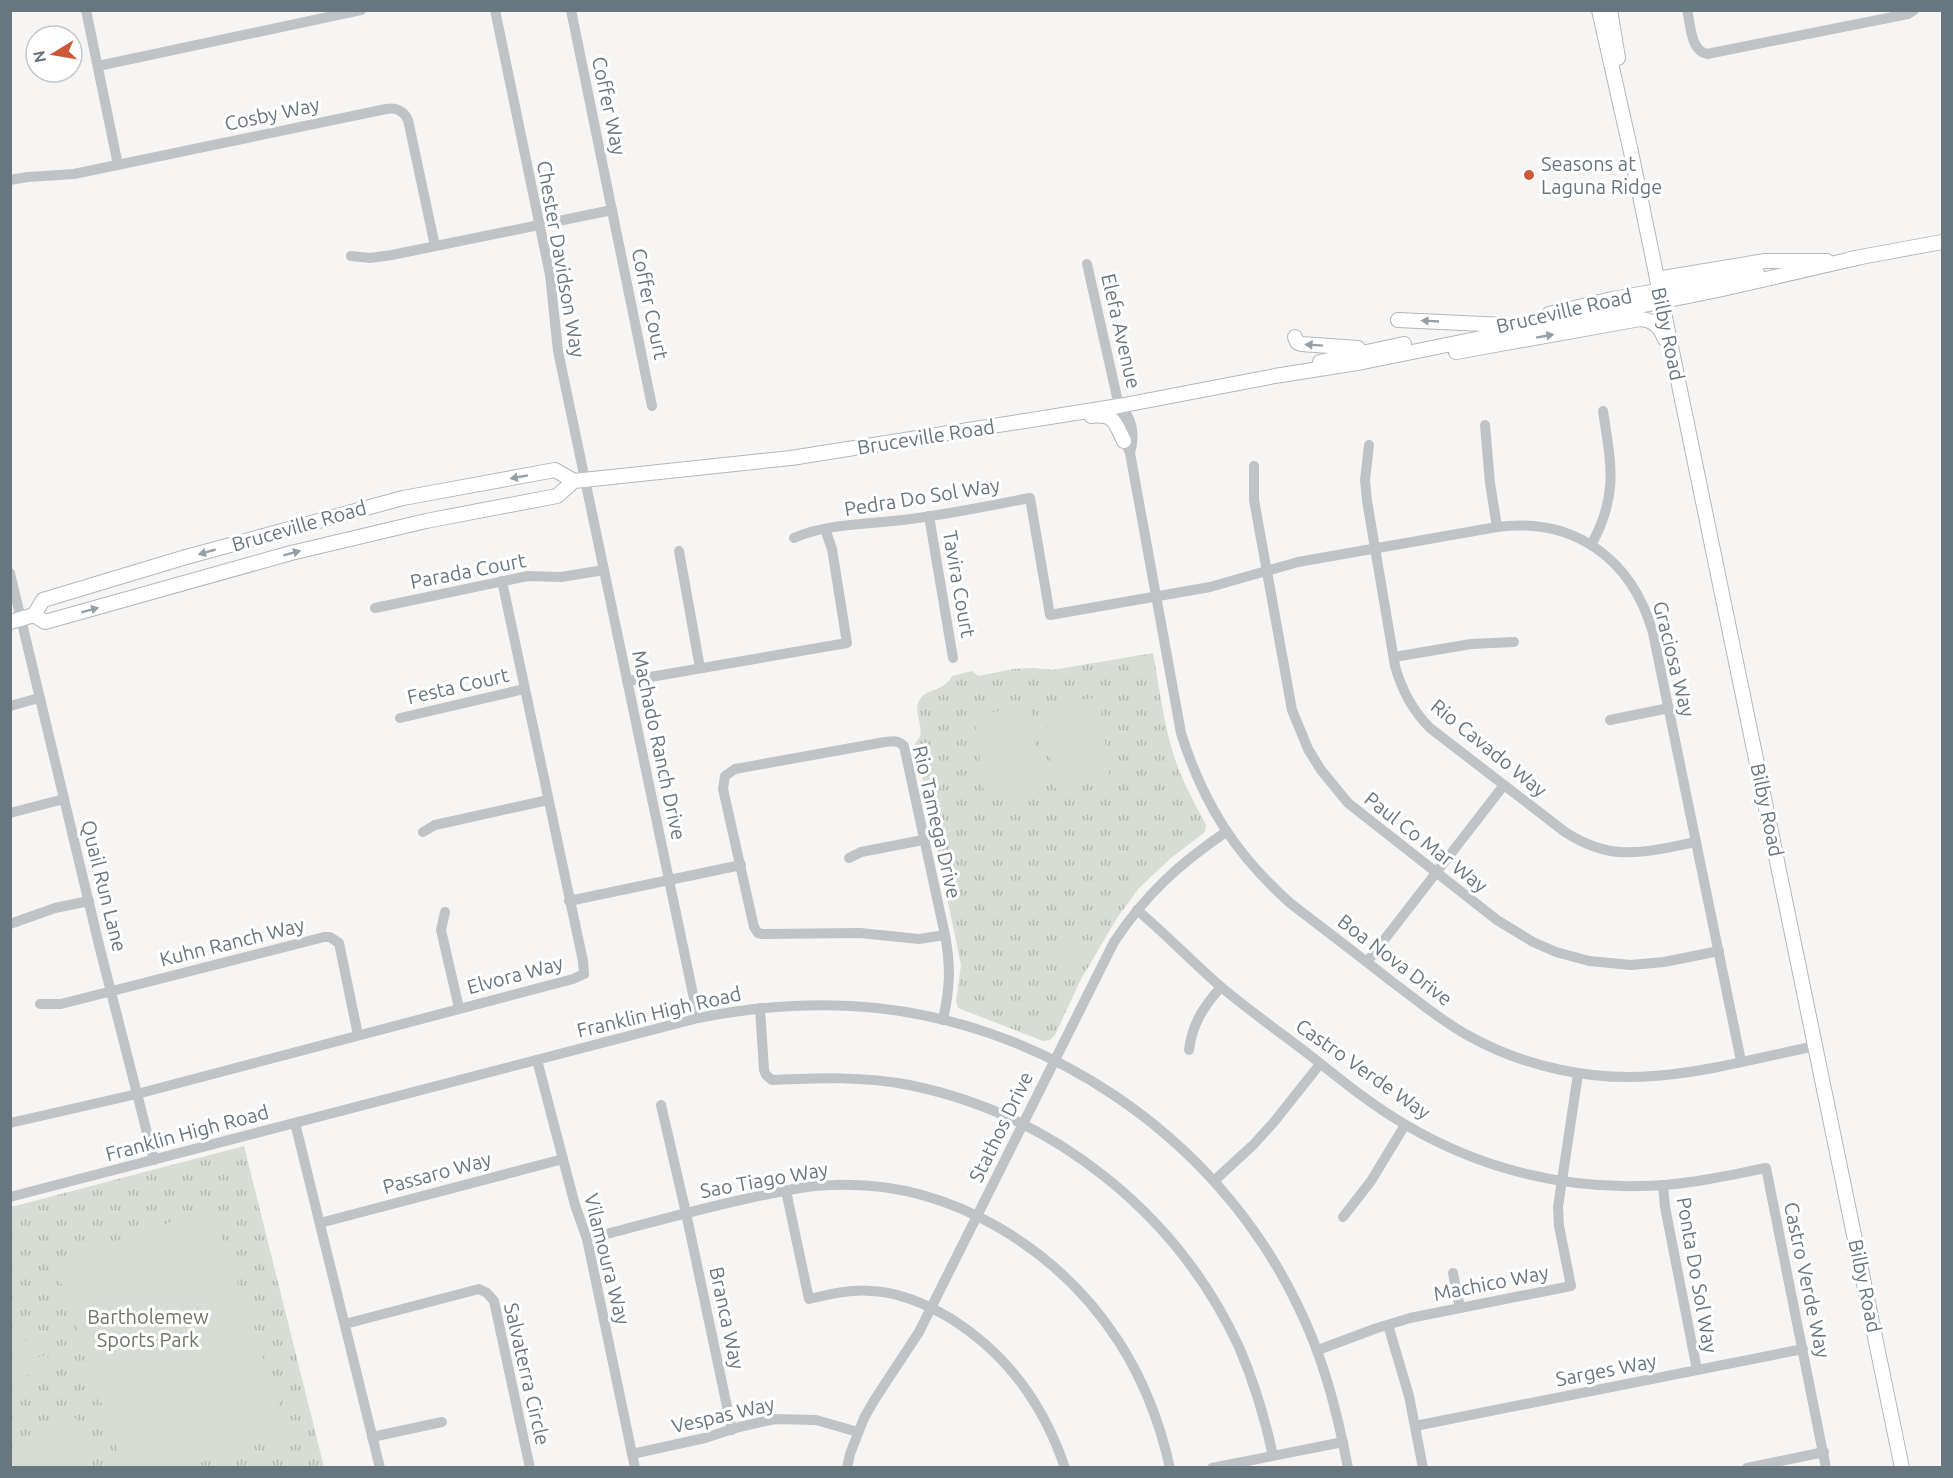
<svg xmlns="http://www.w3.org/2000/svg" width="1953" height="1478" font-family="Ubuntu,sans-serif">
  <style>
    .grass { fill: url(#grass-tufts) }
    .garden { fill: #d7dcd4 }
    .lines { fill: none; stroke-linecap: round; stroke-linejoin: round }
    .major-casing { stroke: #b3b7ba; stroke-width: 16 }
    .minor { stroke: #bfc3c6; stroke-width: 10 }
    .major { stroke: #fff; stroke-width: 14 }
    .oneway { fill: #959fa6 }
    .poi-dot { fill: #ce583a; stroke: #fff; stroke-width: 2 }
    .labels { text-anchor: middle; stroke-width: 6; stroke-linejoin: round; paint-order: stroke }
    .street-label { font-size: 20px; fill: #687680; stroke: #fff }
    .poi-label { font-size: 20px; fill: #687680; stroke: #fff; text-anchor: start }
    .park-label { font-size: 20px; fill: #6a7866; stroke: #fff }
  </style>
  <defs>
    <pattern id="grass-tufts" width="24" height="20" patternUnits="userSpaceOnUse" patternTransform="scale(1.5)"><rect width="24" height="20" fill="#d7dcd4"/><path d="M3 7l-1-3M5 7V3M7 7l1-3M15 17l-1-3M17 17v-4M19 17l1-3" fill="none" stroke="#b2b7b1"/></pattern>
  </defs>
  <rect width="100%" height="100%" fill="#f6f5f3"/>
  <g class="grass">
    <path d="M1153,653c6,33 10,67 20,100 8,26 21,49 33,72l-1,7 -34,26 -32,30 -22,30 -37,63 -25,54 -5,5 -7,1 -85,-33 -2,-6 5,-37 -46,-222c14,-11 -3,-28 4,-42 6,-13 24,-8 33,-25l20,-5 6,5 35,-7 21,-1 18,2z"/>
    <polygon points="244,1146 324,1467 11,1468 11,1207"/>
  </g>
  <g class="garden">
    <polygon points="1099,697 1110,780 1055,788 1044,705"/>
    <polygon points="1030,708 1041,793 985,801 974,714"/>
    <path d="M1064,939l12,4 5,11c-4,13 -14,12 -24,8z"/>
    <polygon points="212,1208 289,1433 188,1467 123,1467 54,1262"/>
    <polygon points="42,1336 46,1350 15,1358 11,1344"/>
    <polygon points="47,1355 51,1369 19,1377 16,1363"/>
    <polygon points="76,1418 92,1467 11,1467 11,1457 28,1441 50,1426"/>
  </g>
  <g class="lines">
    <g class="major-casing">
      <g id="major">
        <polyline points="1599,10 1631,152 1902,1468"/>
        <polyline points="1610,10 1618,58"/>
        <polyline points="1850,259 1942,242"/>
        <polyline points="1657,279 1765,261 1827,261"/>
        <polyline points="1549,314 1612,299 1757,273"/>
        <polyline points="1398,320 1505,325"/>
        <polyline points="1295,337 1297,342 1301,344 1358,348"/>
        <path d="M1456,352l184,-33c14,1 20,8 25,20"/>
        <polyline points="1320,362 1404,344"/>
        <path d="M1091,416c24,-3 24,7 33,25"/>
        <polyline points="34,615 45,622 291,553 426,521 557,496 574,481 791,458 1119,406 1275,376 1363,362 1718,290 1857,258"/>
        <polyline points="10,622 34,615 43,600 186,557 403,498 555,470 574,481"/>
      </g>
    </g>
    <g class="minor">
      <polyline points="86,10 118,165"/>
      <polyline points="495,10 550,275 558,351 698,1018"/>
      <polyline points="571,10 652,406"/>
      <path d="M1687,10c4,15 3,40 20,44l201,-40 6,-4"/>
      <polyline points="98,66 361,10"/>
      <path d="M10,180l18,-3 46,-3 312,-65c10,-2 18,2 22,11l27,126"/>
      <polyline points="351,256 370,258 392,255 612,210"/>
      <path d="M1087,264l32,142 4,31 7,16 51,280c22,70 54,121 109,170 34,26 68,52 101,78 26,19 50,40 78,55 56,31 122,45 185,40 54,-4 108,-19 161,-30"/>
      <path d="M1119,406c14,10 16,31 11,47"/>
      <polyline points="1485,425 1490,483 1497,527"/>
      <path d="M1369,445l-4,35 2,21 28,165c7,25 17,44 35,62l135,104c48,31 79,20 131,10"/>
      <polyline points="1254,466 1254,500 1292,710 1308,749 1321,770 1348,803 1497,920 1533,942 1556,952 1589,961 1631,965 1664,962 1719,951"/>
      <polyline points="929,516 953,658"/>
      <path d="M794,538c30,-14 75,-14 109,-18 42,-5 84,-14 127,-22l20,117 160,-28 88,-25 199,-35c78,-10 135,32 156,106l88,428"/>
      <path d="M1591,545c28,-50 20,-81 12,-134"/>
      <polyline points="679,551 700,668"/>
      <polyline points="10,573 99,945 154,1160"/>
      <polyline points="375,608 528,576 561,577 604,570"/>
      <polyline points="1394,657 1471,644 1514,642"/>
      <polyline points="627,681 847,643 832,549 825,529"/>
      <polyline points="10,706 39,698"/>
      <polyline points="400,718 524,689"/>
      <polyline points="1610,720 1669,708"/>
      <polyline points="10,813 64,799"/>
      <polyline points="423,832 435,825 548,800"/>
      <polyline points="849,858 861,852 923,840"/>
      <polyline points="569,901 741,865"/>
      <path d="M1137,910c29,24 55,52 84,77 28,23 57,44 86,66 32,25 64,52 99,72 71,42 152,63 234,61 43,0 84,-10 126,-18l60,300"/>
      <polyline points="445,912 441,930 459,1008"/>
      <polyline points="10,924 55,908 89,901"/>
      <polyline points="1367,962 1504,785"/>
      <polyline points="40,1004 61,1004 324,937 330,937 339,943 358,1035"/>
      <path d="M760,1008l4,62 2,5 6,5c46,-2 92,-4 137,5 144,29 268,128 330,262 15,35 26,71 34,109"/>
      <path d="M943,1020c7,-33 8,-52 2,-85l-41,-189c-6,-6 -11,-5 -19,-4l-150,27 -10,7 -2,13 31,138 4,6 5,1 97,-1 59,6 26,-4"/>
      <path d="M1189,1050c3,-26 15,-44 32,-63"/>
      <polyline points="537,1060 575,1205 587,1239 635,1468"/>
      <polyline points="661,1105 686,1213 732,1430"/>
      <polyline points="10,1123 137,1094 573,979 584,974 583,961 502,581"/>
      <polyline points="295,1123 380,1468"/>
      <polyline points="1214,1181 1253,1145 1274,1122 1320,1064"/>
      <polyline points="1663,1185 1665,1207 1697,1370"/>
      <path d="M786,1191l23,108c21,-5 42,-10 63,-8 28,1 54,13 78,27 56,35 94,87 115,150"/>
      <path d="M10,1197l688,-179c51,-10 101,-15 153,-12 188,10 364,128 446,298 26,52 40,107 51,164"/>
      <polyline points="1343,1217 1371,1181 1405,1125"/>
      <polyline points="320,1223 563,1159"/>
      <path d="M587,1239c55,-14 111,-30 167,-42 26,-5 53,-12 80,-12 115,-5 224,63 285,157 25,39 41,81 51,126"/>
      <polyline points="1453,1273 1460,1308"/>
      <polyline points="345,1324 479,1289 487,1293 494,1301 530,1468"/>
      <polyline points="1388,1325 1409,1396 1423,1468"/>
      <polyline points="1318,1350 1377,1328 1410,1318 1571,1286 1559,1226 1558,1207 1578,1074"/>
      <polyline points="1415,1426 1803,1349"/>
      <polyline points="372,1437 442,1422"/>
      <polyline points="632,1454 705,1438 739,1427 775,1419 816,1420 858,1432"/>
      <path d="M847,1468l3,-14 14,-36 11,-19 44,-67 195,-390c31,-47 66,-79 112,-110"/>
      <polyline points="1212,1468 1343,1442"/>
      <polyline points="1747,1468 1824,1452"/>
    </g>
    <use href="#major" class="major"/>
  </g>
  <defs><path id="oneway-solid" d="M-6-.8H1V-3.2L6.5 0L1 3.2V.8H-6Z" transform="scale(1.5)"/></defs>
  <g class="oneway">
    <use href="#oneway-solid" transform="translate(1430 321) rotate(-177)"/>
    <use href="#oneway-solid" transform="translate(1545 336) rotate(-10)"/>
    <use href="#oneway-solid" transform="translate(1314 345) rotate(-176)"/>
    <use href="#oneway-solid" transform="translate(519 477) rotate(170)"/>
    <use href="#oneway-solid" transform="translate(207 552) rotate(164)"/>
    <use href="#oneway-solid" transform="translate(292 553) rotate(-15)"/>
    <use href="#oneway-solid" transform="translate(90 610) rotate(-15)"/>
  </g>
  <circle class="poi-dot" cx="1529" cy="175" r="6"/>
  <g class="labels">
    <g class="street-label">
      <text transform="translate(609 106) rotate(78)" y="7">Coffer Way</text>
      <text transform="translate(272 114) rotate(-12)" y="7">Cosby Way</text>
      <text transform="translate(561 259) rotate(80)" y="7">Chester Davidson Way</text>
      <text transform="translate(650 304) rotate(78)" y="7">Coffer Court</text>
      <text transform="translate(1564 311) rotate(-13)" y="7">Bruceville Road</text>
      <text transform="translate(1121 331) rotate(77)" y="7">Elefa Avenue</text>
      <text transform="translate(1668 334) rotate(78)" y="7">Bilby Road</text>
      <text transform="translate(926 437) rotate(-9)" y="7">Bruceville Road</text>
      <text transform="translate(922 497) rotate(-9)" y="7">Pedra Do Sol Way</text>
      <text transform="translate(299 526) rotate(-16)" y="7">Bruceville Road</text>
      <text transform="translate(468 571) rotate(-11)" y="7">Parada Court</text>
      <text transform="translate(959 584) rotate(80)" y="7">Tavira Court</text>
      <text transform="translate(1674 659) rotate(76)" y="7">Graciosa Way</text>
      <text transform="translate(458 686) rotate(-13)" y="7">Festa Court</text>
      <text transform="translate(659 745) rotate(78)" y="7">Machado Ranch Drive</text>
      <text transform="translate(1489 748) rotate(39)" y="7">Rio Cavado Way</text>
      <text transform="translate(1767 810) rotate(78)" y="7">Bilby Road</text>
      <text transform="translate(937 822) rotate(77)" y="7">Rio Tamega Drive</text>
      <text transform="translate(1426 842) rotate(38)" y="7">Paul Co Mar Way</text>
      <text transform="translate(104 886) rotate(76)" y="7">Quail Run Lane</text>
      <text transform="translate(232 942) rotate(-14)" y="7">Kuhn Ranch Way</text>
      <text transform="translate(1395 960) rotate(37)" y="7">Boa Nova Drive</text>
      <text transform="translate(515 975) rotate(-15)" y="7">Elvora Way</text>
      <text transform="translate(659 1012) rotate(-13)" y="7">Franklin High Road</text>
      <text transform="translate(1363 1069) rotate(35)" y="7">Castro Verde Way</text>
      <text transform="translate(1001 1127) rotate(-64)" y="7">Stathos Drive</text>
      <text transform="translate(187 1133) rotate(-15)" y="7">Franklin High Road</text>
      <text transform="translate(437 1173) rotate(-15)" y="7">Passaro Way</text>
      <text transform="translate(764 1180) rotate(-10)" y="7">Sao Tiago Way</text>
      <text transform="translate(607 1259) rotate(76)" y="7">Vilamoura Way</text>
      <text transform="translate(1697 1275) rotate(80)" y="7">Ponta Do Sol Way</text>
      <text transform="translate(1807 1280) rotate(78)" y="7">Castro Verde Way</text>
      <text transform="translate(1491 1283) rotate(-11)" y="7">Machico Way</text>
      <text transform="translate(1865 1286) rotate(78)" y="7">Bilby Road</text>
      <text transform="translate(727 1318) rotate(78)" y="7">Branca Way</text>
      <text transform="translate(1606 1370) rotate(-11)" y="7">Sarges Way</text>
      <text transform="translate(527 1374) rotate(77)" y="7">Salvaterra Circle</text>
      <text transform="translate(723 1415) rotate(-13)" y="7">Vespas Way</text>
    </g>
    <g class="poi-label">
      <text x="1541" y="171">Seasons at<tspan x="1541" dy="23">Laguna Ridge</tspan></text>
    </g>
    <g class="park-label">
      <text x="148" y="1324">Bartholemew<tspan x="148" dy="23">Sports Park</tspan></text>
    </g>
  </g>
  <rect width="1953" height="1478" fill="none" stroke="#687680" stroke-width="24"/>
  <g transform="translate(54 54) rotate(259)"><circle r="28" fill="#ffffff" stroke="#c3c8cc" stroke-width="1.5"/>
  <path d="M0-4.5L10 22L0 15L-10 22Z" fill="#ce583a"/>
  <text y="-9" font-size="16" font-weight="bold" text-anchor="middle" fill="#687680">N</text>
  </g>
</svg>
